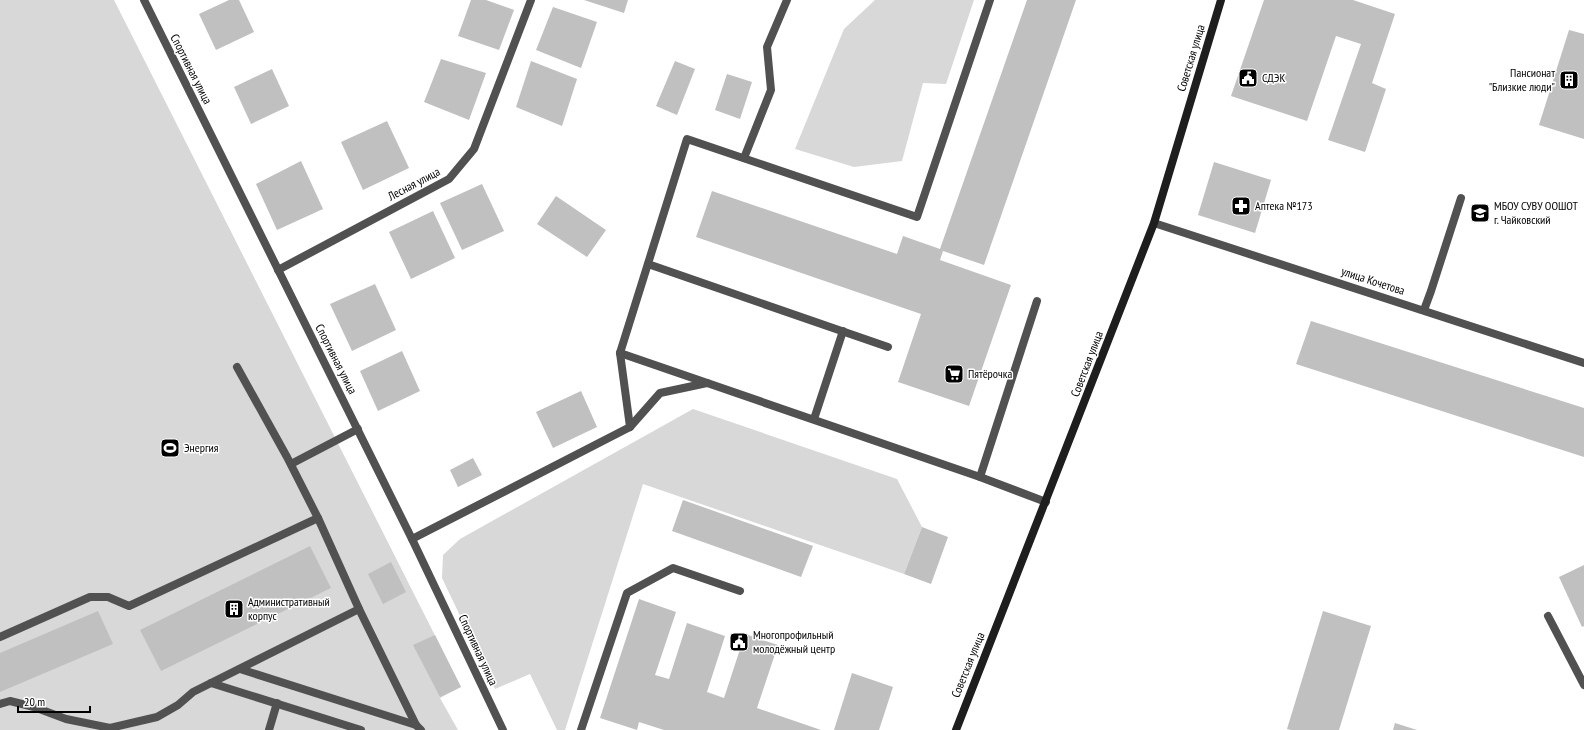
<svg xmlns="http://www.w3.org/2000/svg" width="1584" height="730" font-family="'PT Sans Narrow',sans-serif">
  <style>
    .green { fill: #d8d8d8 }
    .building { fill: #c0c0c0 }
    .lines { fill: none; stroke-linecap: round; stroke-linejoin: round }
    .service { stroke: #515151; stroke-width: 8 }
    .minor { stroke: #515151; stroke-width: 8 }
    .secondary { stroke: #1e1e1e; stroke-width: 8 }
    .labels { text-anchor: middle; stroke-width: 3; stroke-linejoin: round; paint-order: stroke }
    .street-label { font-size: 12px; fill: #000; stroke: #fff }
    .poi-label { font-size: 12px; fill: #000; stroke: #fff; text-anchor: start }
  </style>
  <rect width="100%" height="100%" fill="#fff"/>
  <g class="green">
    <polygon points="0,0 114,0 461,687 440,698 458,730 0,730"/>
    <polygon points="875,0 974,0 946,84 923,83 902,161 854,167 795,149 844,29"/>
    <polygon points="693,409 897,479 922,527 904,574 643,484 565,730 557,730 530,674 495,689 442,578 443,555 460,539"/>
  </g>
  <g class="building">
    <polygon points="229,0 239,0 254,32 216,50 199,14"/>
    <polygon points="471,0 486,0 514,10 499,50 458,36"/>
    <polygon points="584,0 628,0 624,13"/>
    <polygon points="1027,0 1076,0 984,265 943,251 940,260 1011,285 969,406 898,382 921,314 696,237 712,191 897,254 903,236 940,249"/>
    <polygon points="1264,0 1353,0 1395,14 1372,83 1386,89 1365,152 1328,140 1361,44 1336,36 1307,121 1231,96"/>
    <polygon points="553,7 597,22 581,68 536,50"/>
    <polygon points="1569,30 1584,34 1584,139 1539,125"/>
    <polygon points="441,59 486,73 469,120 424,102"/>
    <polygon points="531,61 577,79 562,126 516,107"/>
    <polygon points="675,61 695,69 677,115 656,106"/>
    <polygon points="272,69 289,106 251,124 234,87"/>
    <polygon points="727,74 752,82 740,119 715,110"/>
    <polygon points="387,121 409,168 363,190 341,142"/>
    <polygon points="301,161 323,209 277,230 256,184"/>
    <polygon points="1214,162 1271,180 1255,233 1198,215"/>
    <polygon points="482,184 504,231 462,250 440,203"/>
    <polygon points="556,196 606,230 587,257 537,224"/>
    <polygon points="433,211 455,258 411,279 389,232"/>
    <polygon points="375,284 396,330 352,351 330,304"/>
    <polygon points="1311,321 1584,408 1584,457 1296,364"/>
    <polygon points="402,351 420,391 378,411 360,371"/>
    <polygon points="581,391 597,427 553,448 536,412"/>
    <polygon points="473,458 482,475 458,487 450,470"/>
    <polygon points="683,500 813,546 801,577 672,531"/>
    <polygon points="922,527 948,537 931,584 904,574"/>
    <polygon points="310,546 331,588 161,671 140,630"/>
    <polygon points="391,562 406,592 383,604 368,574"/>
    <polygon points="1584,565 1584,626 1582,627 1559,577"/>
    <polygon points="639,599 676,612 655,675 669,679 687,623 725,636 707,692 724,698 745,634 778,645 757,708 821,730 664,730 639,722 637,730 600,718"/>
    <polygon points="98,611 113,644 0,692 0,653"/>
    <polygon points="1323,611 1371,626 1339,730 1291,730 1287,729"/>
    <polygon points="435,635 461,687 440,697 413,645"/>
    <polygon points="852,673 893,687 879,730 834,730"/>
    <polygon points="1395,723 1417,730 1393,730"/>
  </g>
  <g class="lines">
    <g class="service">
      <polyline points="744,158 771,90 767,47 787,0"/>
      <polyline points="648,264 888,347"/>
      <polyline points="1037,301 980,477 1046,502"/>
      <polyline points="1424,310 1431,291 1461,198"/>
      <polyline points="237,367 287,457 318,518 359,609"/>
      <polyline points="814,419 843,331"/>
      <polyline points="630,427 660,393 707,383"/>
      <polyline points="291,464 358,429"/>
      <polyline points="980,477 620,353 687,139 917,217 990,0"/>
      <polyline points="1548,616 1584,685"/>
      <polyline points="0,637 90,597 108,597 129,606 318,518"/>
      <polyline points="240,669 416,725"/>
      <polyline points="211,683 361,730"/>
      <polyline points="0,704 10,701 34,707 66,719 110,728 157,717 178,705 193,692 359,609 416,725 421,730"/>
      <polyline points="269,730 277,703"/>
      <polyline points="581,730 627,593 673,568 740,591"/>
    </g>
    <g class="minor">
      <polyline points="144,0 412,539 503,730"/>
      <polyline points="1154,223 1584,363"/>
      <polyline points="278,270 449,179 474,149 531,0"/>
      <polyline points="412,539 630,427 620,353"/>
    </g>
    <polyline class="secondary" points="956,730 1154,223 1221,0"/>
  </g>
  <defs>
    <g id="civic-square" transform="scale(1)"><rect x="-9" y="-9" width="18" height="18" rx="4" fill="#000" stroke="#fff"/><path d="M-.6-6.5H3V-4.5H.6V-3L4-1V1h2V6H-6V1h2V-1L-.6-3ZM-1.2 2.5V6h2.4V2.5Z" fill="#fff"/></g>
    <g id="building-square" transform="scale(1)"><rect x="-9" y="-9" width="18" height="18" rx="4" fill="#000" stroke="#fff"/><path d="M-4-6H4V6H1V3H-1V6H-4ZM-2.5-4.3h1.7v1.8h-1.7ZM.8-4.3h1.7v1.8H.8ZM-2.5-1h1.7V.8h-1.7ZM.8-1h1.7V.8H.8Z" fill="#fff"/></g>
    <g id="pharmacy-square" transform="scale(1)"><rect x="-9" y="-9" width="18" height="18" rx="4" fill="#000" stroke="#fff"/><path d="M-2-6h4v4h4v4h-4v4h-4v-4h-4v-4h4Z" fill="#fff"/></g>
    <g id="school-square" transform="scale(1)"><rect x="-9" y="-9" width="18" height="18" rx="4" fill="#000" stroke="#fff"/><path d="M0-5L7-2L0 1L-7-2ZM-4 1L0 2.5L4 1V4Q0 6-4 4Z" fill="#fff"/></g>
    <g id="supermarket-square" transform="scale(1)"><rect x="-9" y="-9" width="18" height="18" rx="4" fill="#000" stroke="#fff"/><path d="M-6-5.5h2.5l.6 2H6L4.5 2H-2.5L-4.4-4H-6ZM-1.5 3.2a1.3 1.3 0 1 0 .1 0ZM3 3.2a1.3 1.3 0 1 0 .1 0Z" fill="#fff"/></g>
    <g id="stadium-square" transform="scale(1)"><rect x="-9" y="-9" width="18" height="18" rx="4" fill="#000" stroke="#fff"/><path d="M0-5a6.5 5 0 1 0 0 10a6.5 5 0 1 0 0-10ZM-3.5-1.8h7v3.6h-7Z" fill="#fff"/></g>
  </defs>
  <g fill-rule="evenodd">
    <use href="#civic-square" x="1248" y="78"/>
    <use href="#building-square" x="1569" y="80"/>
    <use href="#pharmacy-square" x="1241" y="206"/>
    <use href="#school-square" x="1480" y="213"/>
    <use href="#supermarket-square" x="954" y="374"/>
    <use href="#stadium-square" x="170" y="448"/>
    <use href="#building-square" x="234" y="609"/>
    <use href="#civic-square" x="739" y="642"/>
  </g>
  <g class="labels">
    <g class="street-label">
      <text transform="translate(1191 58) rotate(-73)" y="4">Советская улица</text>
      <text transform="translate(191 69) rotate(63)" y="4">Спортивная улица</text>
      <text transform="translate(414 184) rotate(-28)" y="4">Лесная улица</text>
      <text transform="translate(1373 281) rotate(18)" y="4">улица Кочетова</text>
      <text transform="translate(336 359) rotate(63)" y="4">Спортивная улица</text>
      <text transform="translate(1087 364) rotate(-69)" y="4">Советская улица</text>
      <text transform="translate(478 650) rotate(65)" y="4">Спортивная улица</text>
      <text transform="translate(968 665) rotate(-68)" y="4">Советская улица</text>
    </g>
    <g class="poi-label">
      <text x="1555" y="77" text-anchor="end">Пансионат<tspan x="1555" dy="14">"Близкие люди"</tspan></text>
      <text x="1262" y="82">СДЭК</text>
      <text x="1255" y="210">Аптека №173</text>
      <text x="1494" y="210">МБОУ СУВУ ООШОТ<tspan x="1494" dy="14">г. Чайковский</tspan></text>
      <text x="968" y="378">Пятёрочка</text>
      <text x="184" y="452">Энергия</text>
      <text x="248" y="606">Административный<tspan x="248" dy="14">корпус</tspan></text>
      <text x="753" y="639">Многопрофильный<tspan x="753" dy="14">молодёжный центр</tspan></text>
    </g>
  </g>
  <path d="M18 706v6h72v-6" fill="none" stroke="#000000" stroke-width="2"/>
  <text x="24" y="706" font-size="12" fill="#000000" stroke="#ffffff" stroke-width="3" paint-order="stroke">20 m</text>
</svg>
